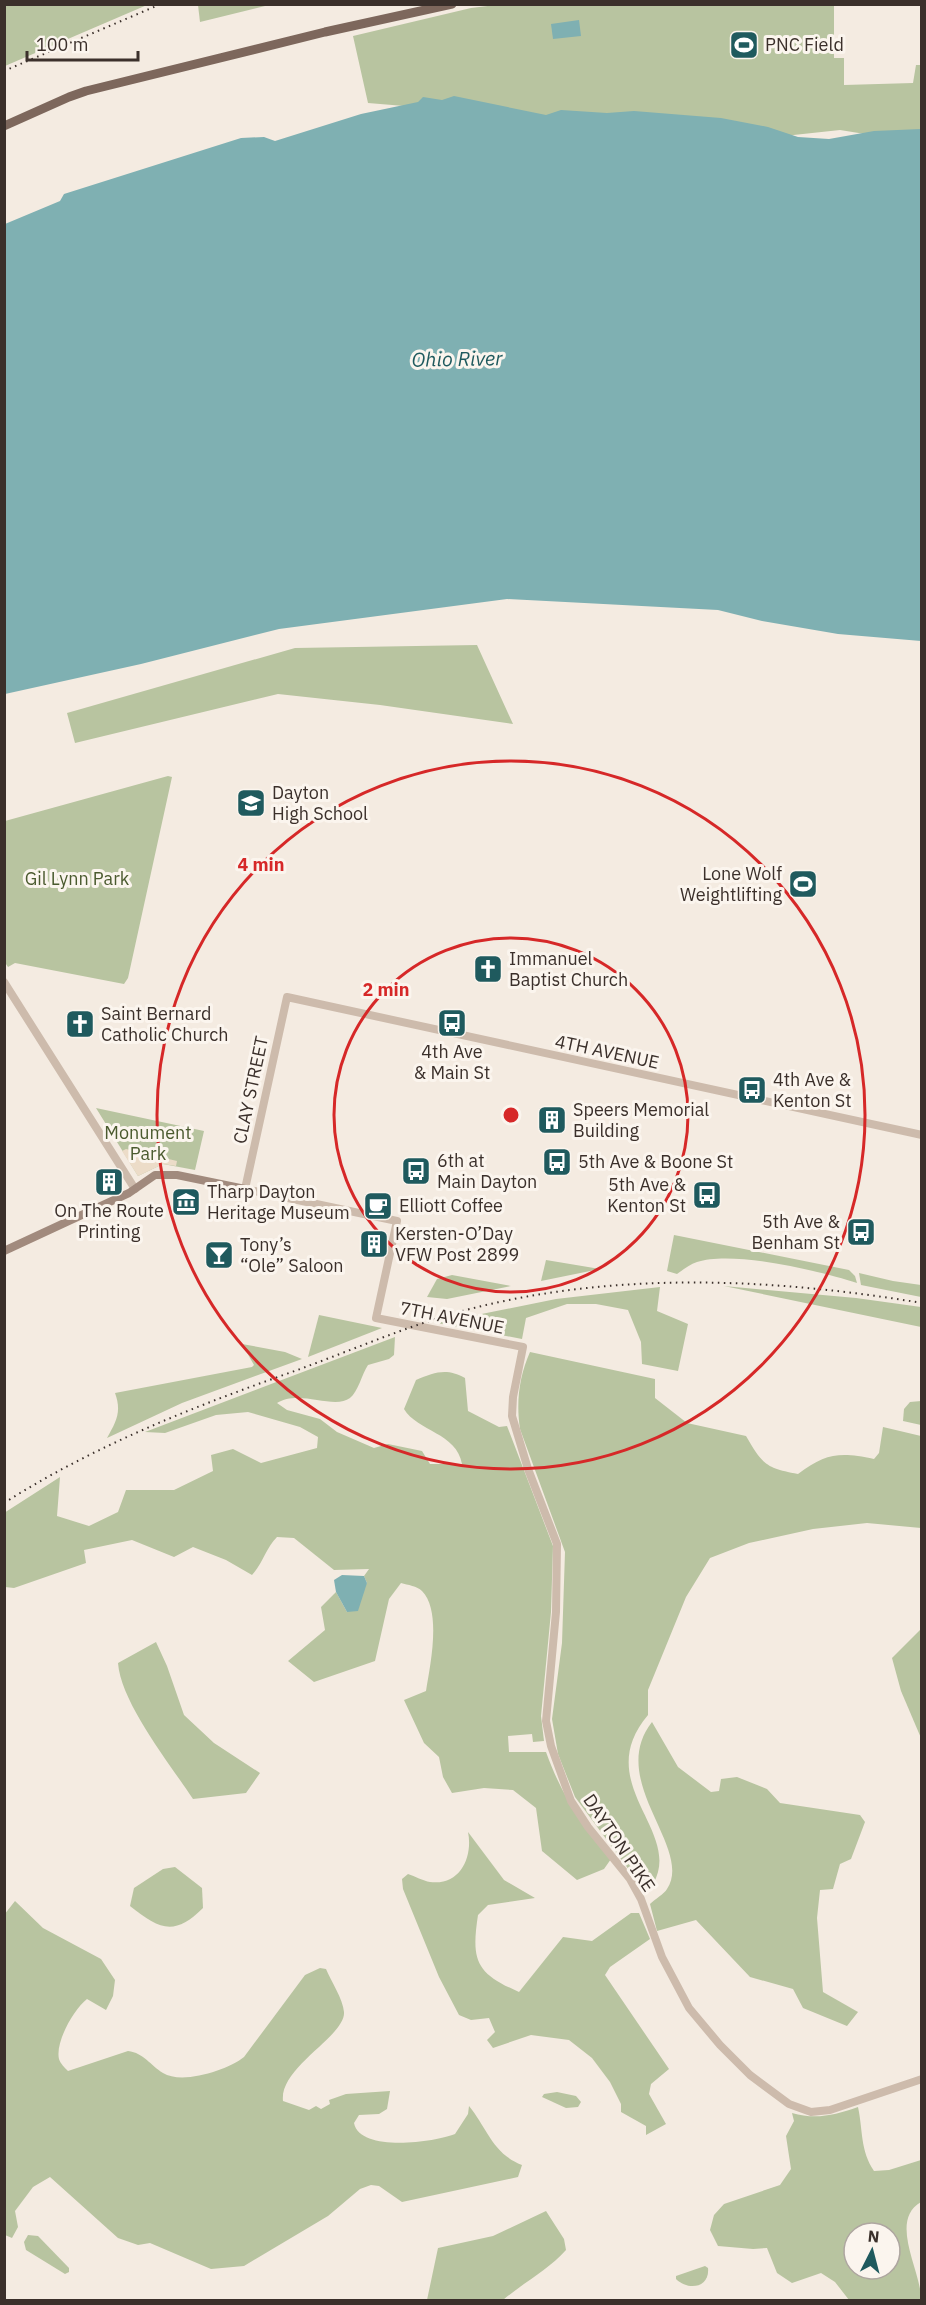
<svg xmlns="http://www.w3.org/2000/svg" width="926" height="2305" font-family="'IBM Plex Sans',sans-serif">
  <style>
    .green { fill: #b8c4a0; fill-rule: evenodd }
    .plaza { fill: #ecdcc8 }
    .water { fill: #7fb0b2 }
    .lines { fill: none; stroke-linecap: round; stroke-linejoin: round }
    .tertiary { stroke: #cdbbac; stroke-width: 8 }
    .secondary { stroke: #a18a7d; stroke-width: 8 }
    .primary { stroke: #7d675c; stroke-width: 9 }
    .rail { stroke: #3b302b; stroke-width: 2; stroke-dasharray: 1.5 4.5; stroke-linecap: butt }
    .ring { fill: none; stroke: #d62828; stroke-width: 3 }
    .labels { text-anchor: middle; stroke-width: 6; stroke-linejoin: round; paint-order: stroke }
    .poi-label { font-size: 18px; fill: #3b302b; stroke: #fbf5ee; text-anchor: start }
    .park-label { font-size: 18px; fill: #4a5a2e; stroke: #fbf5ee }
    .street-label { font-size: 18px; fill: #3b302b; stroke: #fbf5ee }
    .water-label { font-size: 20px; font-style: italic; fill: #1f5a5e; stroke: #fbf5ee }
    .centre { fill: #d62828; stroke: #fbf5ee; stroke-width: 3 }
    .ring-label { font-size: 18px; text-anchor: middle; font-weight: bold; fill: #d62828; stroke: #fbf5ee; stroke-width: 6; stroke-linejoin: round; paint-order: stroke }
  </style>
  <rect width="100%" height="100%" fill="#f4ebe1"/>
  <g class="green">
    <polygon points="5,4 147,4 147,5 5,66"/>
    <polygon points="504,4 834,5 834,58 844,58 844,85 913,83 916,65 921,65 921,143 840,130 775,137 368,103 353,36 471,8"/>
    <polygon points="198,5 198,4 269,5 200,22"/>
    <polygon points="477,645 513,724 380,705 278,694 75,743 67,713 295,648"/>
    <polygon points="168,776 172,777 128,978 124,984 15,963 8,967 4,961 5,821"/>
    <polygon points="96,1108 204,1131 195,1170 163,1164 138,1176"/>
    <path d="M674,1235l175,35 6,6 2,7c-37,-12 -124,-33 -160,-21 -7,2 -14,8 -20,12l-10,-3z"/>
    <polygon points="546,1260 600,1269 541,1281"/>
    <polygon points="859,1273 893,1281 921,1285 921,1297 861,1285"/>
    <polygon points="452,1275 511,1286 447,1299 427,1297 437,1279"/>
    <polygon points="724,1286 856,1298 921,1307 921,1327"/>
    <polygon points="660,1287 657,1311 688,1324 678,1371 642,1364 641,1342 628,1310 596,1304 567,1304 526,1318 522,1339 437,1323 556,1299"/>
    <polygon points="319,1315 382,1328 308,1357"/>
    <path d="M395,1337l-1,18 -5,4 -21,6c-6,9 -10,27 -18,33 -16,12 -51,-9 -73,5l10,7 33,9 17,13 37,16 14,-4 34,7 8,13h32c-5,-31 -45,-33 -58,-55l12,-29c19,-8 31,-12 49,-2l3,33 31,16 8,-1 46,120 -2,66 -10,104 3,25 -11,1 -1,-8 -24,2 1,16h37c15,42 36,74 65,107l-7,10 -27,11 -35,-29 -6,-43 -23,-18 -29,-2 -32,5 -9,-16 -4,-20 -15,-14 -20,-43 22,-9c4,-25 16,-80 -4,-100 -5,-5 -14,-6 -21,-8l-12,16 -14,62 -61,21 -26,-21 37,-31 -4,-23 15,-15 11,20 20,-29 -3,-7 5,-7 -35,1 -40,-32 -17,-1c-11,11 -14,26 -25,38l-26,-15 -33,-13 -19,10 -42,-17 -48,10 2,13 -72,25 -9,-1 -1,-74 56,-36 -3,39 32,10 29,-14 8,-22h48l39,-19 -2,-16 22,-6 28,14 56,-15 1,-11 -18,-10 -52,-15 -32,3 -51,18 -20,-1z"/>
    <path d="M242,1344l43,8 17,7 -120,44 -75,35c9,-16 15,-26 8,-45l137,-26 2,-2z"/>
    <path d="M530,1352l125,27v19l32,25 59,13c17,29 20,32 52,38 28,-21 42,-22 76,-15l5,-6 4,-26 38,9v92l-54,-5 -54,6 -64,14 -39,15 -24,39 -38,93v25c-58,69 36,116 5,169l-7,2 -8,-4 -63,-85 -17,-43 -6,-35 10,-76 3,-91 -45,-123c-4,-27 -1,-52 10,-77z"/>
    <polygon points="921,1401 921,1425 903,1421 904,1409 910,1402"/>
    <polygon points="921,1629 921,1738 901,1691 892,1658"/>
    <path d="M156,1642l11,24 17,49 30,28 46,30 -14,20 -53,6c-23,-35 -72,-96 -75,-136z"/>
    <path d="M652,1722l26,45 33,25 8,-1 2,-12 16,-2 30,12 13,14 80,12 5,7 -14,37 -11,5 -7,25 -13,1 -3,28 6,74 35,20 -11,14 -44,-18 -10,-19 -43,-12 -54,-57 -39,11 -7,-27c5,-5 14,-10 17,-15 27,-41 -61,-108 -15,-167z"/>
    <path d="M468,1832l36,48 31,18 -47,7 -10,10c-7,46 -2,58 41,77l44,-55 29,4 39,-28h8l11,26 -40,28 -5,8 64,94 -18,15 -2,10 17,30 -20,11v-9l-25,-14v-8l-11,-22 -18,-24 -23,-18 -38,-5 -38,13 -6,-8 8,-8 -6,-14 -18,2 -12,-5 -20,-38 -36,-88 -1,-10 6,-5c7,2 15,7 22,8 31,4 43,-26 38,-50z"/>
    <path d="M175,1867l27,21 1,20c-29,29 -44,21 -73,-2l4,-18 29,-19z"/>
    <path d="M15,1901l28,27 58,31 14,21 -2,16 -7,14 -19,-11c-13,10 -32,43 -28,60 1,4 6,9 9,12l60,-20c16,2 22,14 35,22 19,12 65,-3 81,-16l61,-82 15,-7 6,1c5,12 17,30 18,43 2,24 -65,55 -61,89l26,9 7,-4 5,3 9,-5 -1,-4 17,-6 44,-3 -3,18 -8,5 -20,1 -5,8c6,30 81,19 101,11l13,-20 1,-8c18,22 24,48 53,59l-4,12 -116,25 -23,-16 -8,-1 -11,4 -32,27 -84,50 -33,3 -61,-26 -12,2 -20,-7 -68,-61 -17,10 -18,24 3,16 -6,11 -7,-3 -1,-320z"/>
    <polygon points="557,2092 576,2096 581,2102 578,2107 566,2108 542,2097 544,2094"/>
    <path d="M858,2107c5,23 2,43 16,64l15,-1 32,-10v42c-33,19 1,70 0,98h-72l-14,-18 -14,-9 -29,10 -15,-10 -10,-25 -14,1 -35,-3 -8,-16 4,-15 10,-11 56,-19 11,-16 -5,-33 8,-15 -2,-8c24,7 43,2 66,-6zM854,2233h36v36h-36z"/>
    <path d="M546,2211l18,28 2,11c-18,20 -43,33 -63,50h-76l11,-52 55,-12z"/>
    <polygon points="28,2235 38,2236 69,2268 69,2272 65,2274 26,2250 24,2242"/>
    <path d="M705,2266l3,2c2,20 -20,23 -32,11v-3z"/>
  </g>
  <polygon class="plaza" points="126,1149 177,1161 176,1166 163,1164 138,1176 122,1151"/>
  <g class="water">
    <polygon points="579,20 581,36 553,39 551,24"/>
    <polygon points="454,96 546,115 561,110 607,113 634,111 721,118 768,127 798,137 829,139 874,131 921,129 921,641 838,634 762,621 718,610 507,599 279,629 141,664 5,694 5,224 60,201 64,194 241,138 264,137 275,141 361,114 418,102 423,97 442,100"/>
    <polygon points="342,1575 364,1576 367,1583 358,1611 347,1612 336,1592 334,1580"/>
  </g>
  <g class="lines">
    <g class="tertiary">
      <polyline points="4,982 135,1189"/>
      <polyline points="922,1135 287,997 245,1189 397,1221 376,1318 523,1347 513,1397 512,1416 528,1469 557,1544 556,1612 546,1721 551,1746 571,1801 588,1827 630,1879 641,1899 662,1957 689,2008 720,2045 750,2075 789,2104 811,2112 830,2110 922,2079"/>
    </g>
    <polyline class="secondary" points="4,1251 129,1193 155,1175 177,1175 245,1189"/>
    <polyline class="primary" points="4,126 69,97 86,91 325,32 452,4"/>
    <g class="rail">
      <polyline points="4,71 161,4"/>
      <path d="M4,1503c90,-57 186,-95 285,-130 59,-21 117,-47 177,-63 148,-39 306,-32 456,-7"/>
    </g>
  </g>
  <g class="ring">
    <circle cx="511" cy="1115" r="177"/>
    <circle cx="511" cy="1115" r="354"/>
  </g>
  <defs>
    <g id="stadium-square" transform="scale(1.5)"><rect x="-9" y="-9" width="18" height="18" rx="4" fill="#1f5a5e" stroke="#fbf5ee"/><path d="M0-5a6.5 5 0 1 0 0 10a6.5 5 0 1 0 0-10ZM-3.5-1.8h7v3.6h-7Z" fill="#fff"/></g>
    <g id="school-square" transform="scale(1.5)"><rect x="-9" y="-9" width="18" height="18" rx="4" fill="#1f5a5e" stroke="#fbf5ee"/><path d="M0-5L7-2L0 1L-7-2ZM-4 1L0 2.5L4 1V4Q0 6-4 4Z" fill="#fff"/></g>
    <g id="church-square" transform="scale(1.5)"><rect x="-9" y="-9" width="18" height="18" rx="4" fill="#1f5a5e" stroke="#fbf5ee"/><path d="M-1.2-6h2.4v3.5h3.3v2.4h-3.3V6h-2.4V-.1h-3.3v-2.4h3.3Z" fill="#fff"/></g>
    <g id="bus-square" transform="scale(1.5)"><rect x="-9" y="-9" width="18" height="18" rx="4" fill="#1f5a5e" stroke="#fbf5ee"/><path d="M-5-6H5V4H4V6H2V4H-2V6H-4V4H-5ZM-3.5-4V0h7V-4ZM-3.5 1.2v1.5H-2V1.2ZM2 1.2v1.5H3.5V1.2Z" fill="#fff"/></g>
    <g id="building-square" transform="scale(1.5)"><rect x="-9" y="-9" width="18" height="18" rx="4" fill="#1f5a5e" stroke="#fbf5ee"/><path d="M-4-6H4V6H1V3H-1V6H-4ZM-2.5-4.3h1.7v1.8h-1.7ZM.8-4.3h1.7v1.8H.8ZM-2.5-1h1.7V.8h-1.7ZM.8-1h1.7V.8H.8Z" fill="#fff"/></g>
    <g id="museum-square" transform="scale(1.5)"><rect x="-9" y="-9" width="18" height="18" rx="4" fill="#1f5a5e" stroke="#fbf5ee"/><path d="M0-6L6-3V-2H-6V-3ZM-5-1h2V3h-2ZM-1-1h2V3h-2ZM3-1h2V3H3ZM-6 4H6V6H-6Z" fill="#fff"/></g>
    <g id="cafe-square" transform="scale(1.5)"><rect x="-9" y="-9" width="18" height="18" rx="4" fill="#1f5a5e" stroke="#fbf5ee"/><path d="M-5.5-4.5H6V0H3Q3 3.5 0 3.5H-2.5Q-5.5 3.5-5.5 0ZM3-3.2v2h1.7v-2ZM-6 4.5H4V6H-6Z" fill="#fff"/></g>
    <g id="bar-square" transform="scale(1.5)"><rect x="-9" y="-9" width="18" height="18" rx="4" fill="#1f5a5e" stroke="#fbf5ee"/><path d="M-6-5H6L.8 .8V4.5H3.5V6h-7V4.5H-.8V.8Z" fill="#fff"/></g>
  </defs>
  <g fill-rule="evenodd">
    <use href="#stadium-square" x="744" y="45"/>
    <use href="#school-square" x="251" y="803"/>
    <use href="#stadium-square" x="803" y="884"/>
    <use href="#church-square" x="488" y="969"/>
    <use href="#bus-square" x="452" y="1023"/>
    <use href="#church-square" x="80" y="1024"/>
    <use href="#bus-square" x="752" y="1090"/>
    <use href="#building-square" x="552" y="1120"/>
    <use href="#bus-square" x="557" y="1162"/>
    <use href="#bus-square" x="416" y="1171"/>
    <use href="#building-square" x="109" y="1182"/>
    <use href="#bus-square" x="707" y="1195"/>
    <use href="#museum-square" x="186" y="1202"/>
    <use href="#cafe-square" x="378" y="1206"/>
    <use href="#bus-square" x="861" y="1232"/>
    <use href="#building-square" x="374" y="1244"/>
    <use href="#bar-square" x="219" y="1255"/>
  </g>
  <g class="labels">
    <g class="poi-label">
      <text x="765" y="51">PNC Field</text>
      <text x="272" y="799">Dayton<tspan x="272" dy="21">High School</tspan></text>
      <text x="782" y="880" text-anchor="end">Lone Wolf<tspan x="782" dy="21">Weightlifting</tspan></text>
      <text x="509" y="965">Immanuel<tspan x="509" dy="21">Baptist Church</tspan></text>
      <text x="101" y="1020">Saint Bernard<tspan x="101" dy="21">Catholic Church</tspan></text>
      <text x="452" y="1058" text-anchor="middle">4th Ave<tspan x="452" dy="21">&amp; Main St</tspan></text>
      <text x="773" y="1086">4th Ave &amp;<tspan x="773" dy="21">Kenton St</tspan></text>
      <text x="573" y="1116">Speers Memorial<tspan x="573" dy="21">Building</tspan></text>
      <text x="437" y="1167">6th at<tspan x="437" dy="21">Main Dayton</tspan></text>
      <text x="578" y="1168">5th Ave &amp; Boone St</text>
      <text x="686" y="1191" text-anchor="end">5th Ave &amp;<tspan x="686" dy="21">Kenton St</tspan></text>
      <text x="207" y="1198">Tharp Dayton<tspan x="207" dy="21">Heritage Museum</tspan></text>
      <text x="399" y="1212">Elliott Coffee</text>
      <text x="109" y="1217" text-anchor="middle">On The Route<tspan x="109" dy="21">Printing</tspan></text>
      <text x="840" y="1228" text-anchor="end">5th Ave &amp;<tspan x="840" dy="21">Benham St</tspan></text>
      <text x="395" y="1240">Kersten-O’Day<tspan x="395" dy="21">VFW Post 2899</tspan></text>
      <text x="240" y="1251">Tony’s<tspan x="240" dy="21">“Ole” Saloon</tspan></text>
    </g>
    <g class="park-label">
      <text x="77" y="885">Gil Lynn Park</text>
      <text x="148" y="1139">Monument<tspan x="148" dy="21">Park</tspan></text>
    </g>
    <g class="street-label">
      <text transform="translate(607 1052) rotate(12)" y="6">4TH AVENUE</text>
      <text transform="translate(251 1090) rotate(-78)" y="6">CLAY STREET</text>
      <text transform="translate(452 1318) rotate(11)" y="6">7TH AVENUE</text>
      <text transform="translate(619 1843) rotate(56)" y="6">DAYTON PIKE</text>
    </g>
    <g class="water-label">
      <text transform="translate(457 359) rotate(-1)" y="7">Ohio River</text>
    </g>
  </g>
  <circle cx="511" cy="1115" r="9" class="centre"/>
  <g class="ring-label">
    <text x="261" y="871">4 min</text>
    <text x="386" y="996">2 min</text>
  </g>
  <rect width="926" height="2305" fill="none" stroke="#3b302b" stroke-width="12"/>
  <g transform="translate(872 2251) rotate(6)"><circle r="28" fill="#fbf5ee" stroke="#aea6a0" stroke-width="1.5"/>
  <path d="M0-4.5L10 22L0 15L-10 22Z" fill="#1f5a5e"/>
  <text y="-9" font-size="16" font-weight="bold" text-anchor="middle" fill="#3b302b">N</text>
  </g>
  <path d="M27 51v9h111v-9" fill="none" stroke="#3b302b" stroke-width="3"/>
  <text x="36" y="51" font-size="18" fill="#3b302b" stroke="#fbf5ee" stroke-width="4.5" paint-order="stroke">100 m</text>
</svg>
